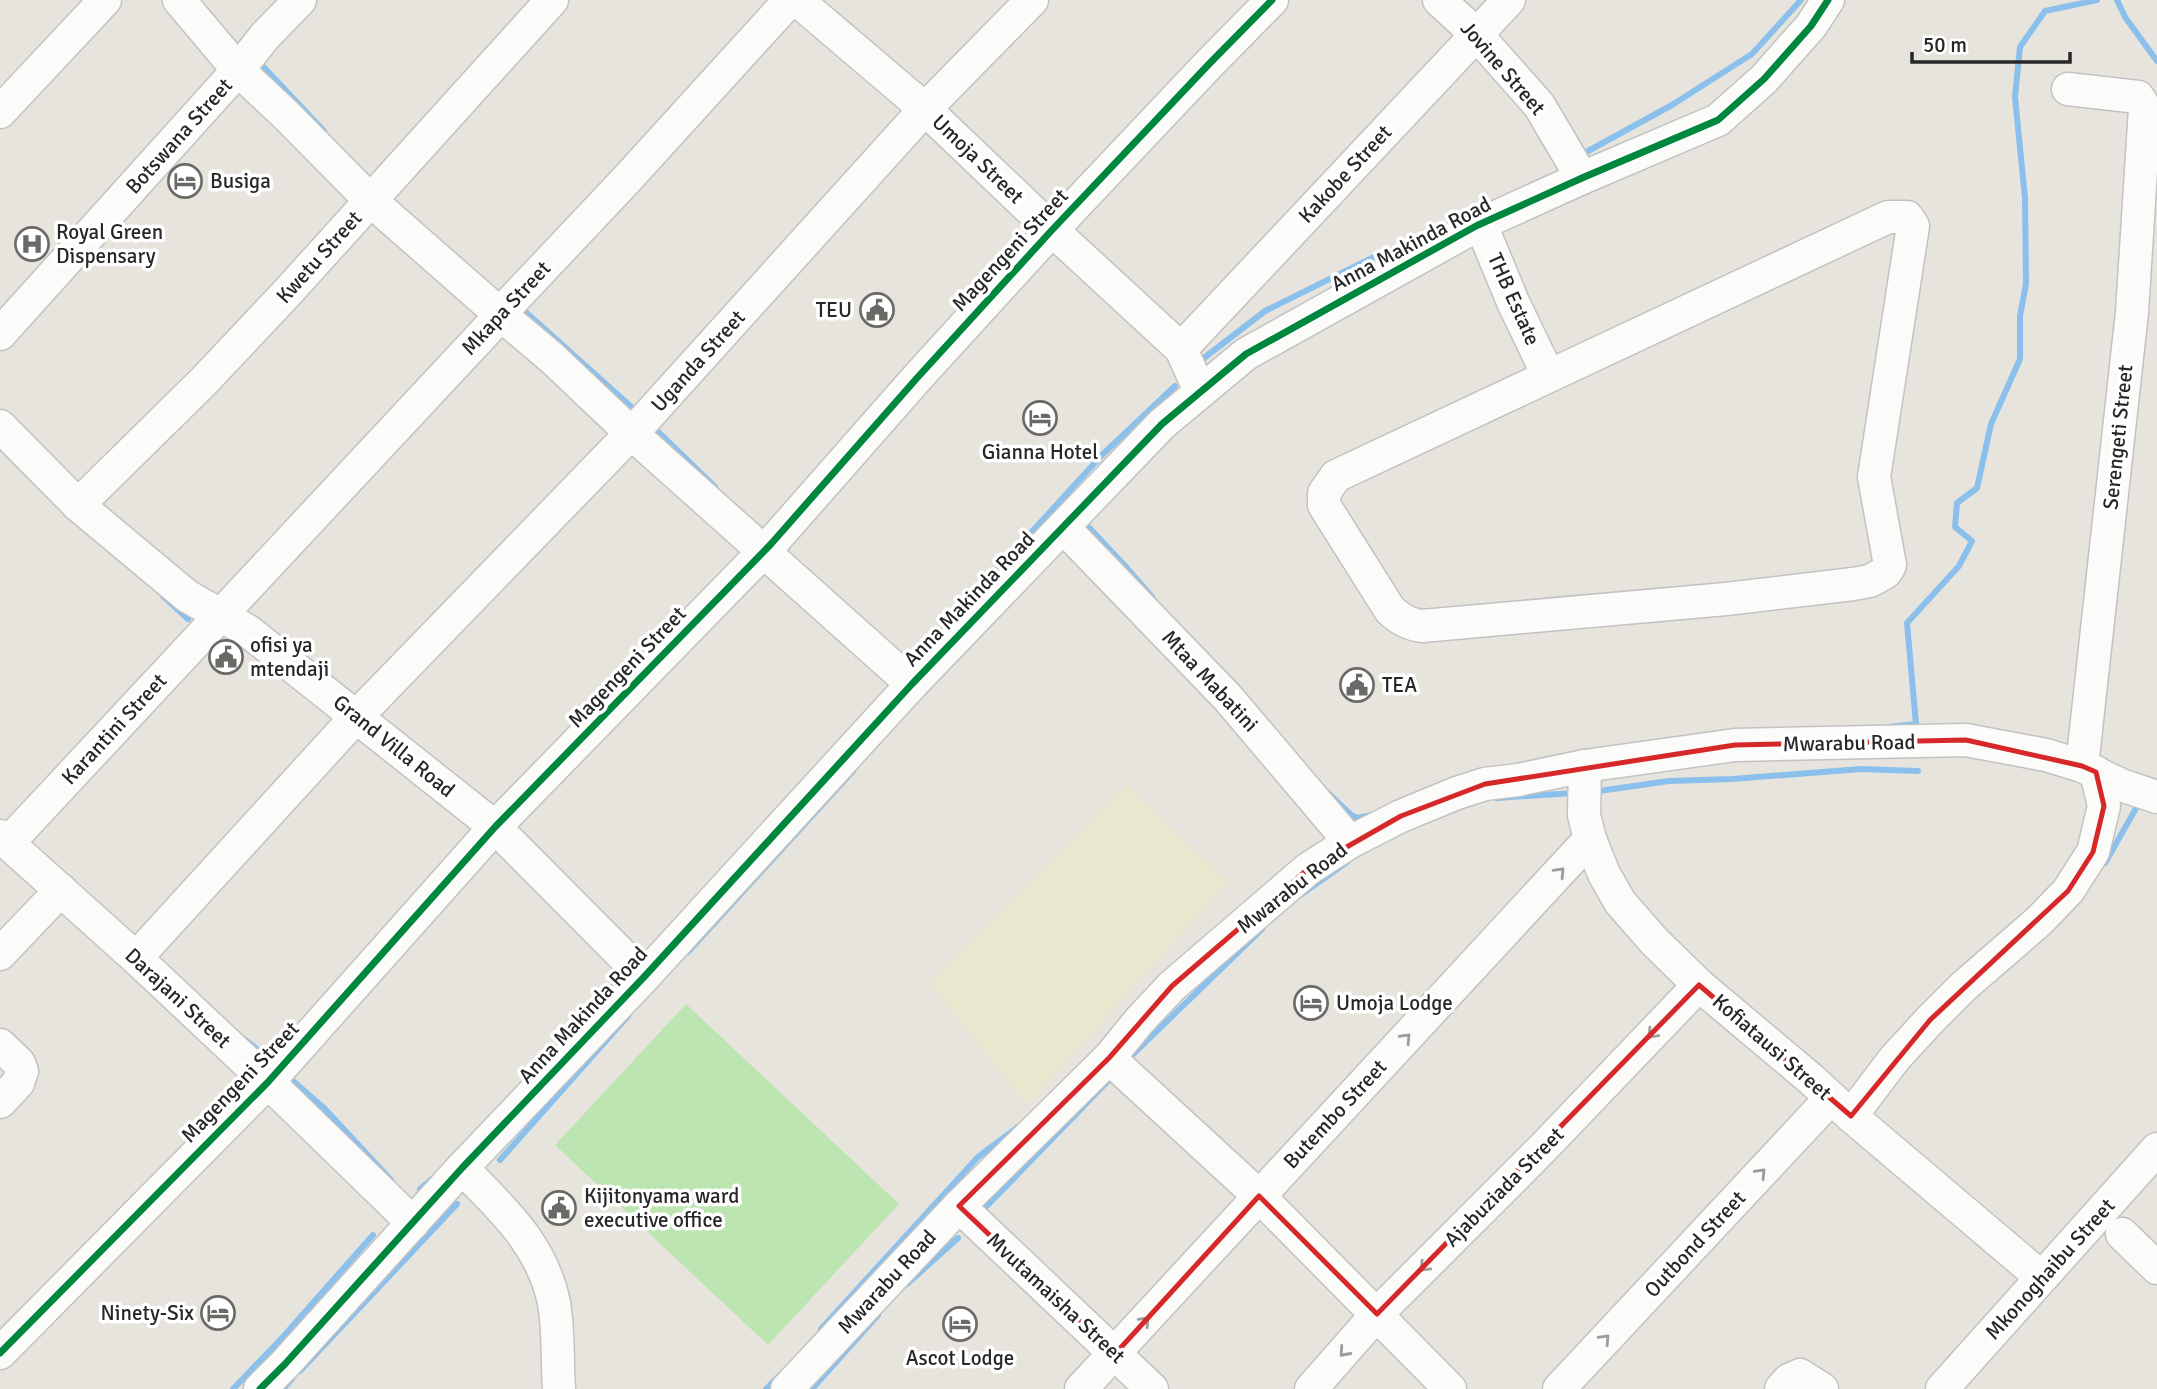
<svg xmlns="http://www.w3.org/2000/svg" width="2157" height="1389" font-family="Signika,sans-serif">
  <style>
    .education { fill: #eae7cf }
    .green { fill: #bde5b2 }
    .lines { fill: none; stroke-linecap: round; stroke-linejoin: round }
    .stream { stroke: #8bc0ec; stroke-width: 6 }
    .minor-casing { stroke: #c3c2c2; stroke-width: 35 }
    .minor { stroke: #fbfbfa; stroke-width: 32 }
    .cycleway-casing { stroke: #fff; stroke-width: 11 }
    .cycleway { stroke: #00873e; stroke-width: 7 }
    .oneway { stroke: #9c9c9b }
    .marked { fill: none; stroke: #d62828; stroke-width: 5; stroke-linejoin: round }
    .labels { text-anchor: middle; stroke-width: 7; stroke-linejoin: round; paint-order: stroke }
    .street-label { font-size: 21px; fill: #272727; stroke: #fff }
    .poi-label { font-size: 21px; fill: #272727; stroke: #fff; text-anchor: start }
  </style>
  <rect width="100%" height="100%" fill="#e6e4dc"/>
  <polygon class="education" points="1126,785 1227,882 1027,1105 930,984"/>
  <polygon class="green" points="686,1004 899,1204 768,1345 555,1145"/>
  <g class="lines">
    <g class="stream">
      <polyline points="2117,0 2125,17 2157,61"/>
      <polyline points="257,60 324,131"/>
      <polyline points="1579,156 1672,105 1752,54 1801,0"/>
      <polyline points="520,307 637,412"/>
      <polyline points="1204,358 1265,311 1374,257 1425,237"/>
      <polyline points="650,424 715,487"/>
      <polyline points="1081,519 1126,567 1152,597"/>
      <polyline points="163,596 188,619"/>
      <polyline points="923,651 1102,455 1175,386"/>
      <polyline points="1888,727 1916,724 1907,623 1959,566 1972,541 1955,527 1957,503 1977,488 1991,424 2020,359 2020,316 2026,284 2025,198 2015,97 2020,47 2045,11 2097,0"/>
      <polyline points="1599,791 1669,781 1732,779 1861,769 1918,771"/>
      <polyline points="1327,792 1350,814 1357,818 1372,815"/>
      <polyline points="1497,798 1574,793"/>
      <polyline points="2105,863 2139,803 2141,804"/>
      <polyline points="1299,896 1347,862"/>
      <polyline points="688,952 853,771"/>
      <polyline points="593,1008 618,980"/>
      <polyline points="244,1039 272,1061"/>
      <polyline points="1128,1059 1262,929"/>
      <polyline points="285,1074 325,1109 391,1180"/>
      <polyline points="500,1160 628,1016"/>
      <polyline points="420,1189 432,1179"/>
      <polyline points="980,1213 1109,1080"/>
      <polyline points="907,1284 958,1238"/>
      <polyline points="821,1329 978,1157 1018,1127"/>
      <polyline points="300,1371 457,1204"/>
      <polyline points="233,1389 282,1338 373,1235"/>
      <polyline points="283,1389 292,1379"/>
      <polyline points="766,1389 779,1376"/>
      <polyline points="812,1389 878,1315"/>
    </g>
    <g class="minor-casing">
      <g id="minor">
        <polyline points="179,0 238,70 286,115 370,200 501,315 552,358 631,433 912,684"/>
        <polyline points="797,0 925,109 1052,230 1181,349 1200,391"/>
        <polyline points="1439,0 1476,34 1539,105 1582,178"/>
        <polyline points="2068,89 2138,97 2145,108 2132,312 2082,766"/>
        <polyline points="0,112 105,0"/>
        <path d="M1888,217h19l6,9 -39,251 16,88 -4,7 -16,9 -17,3 -127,15 -304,27c-14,-2 -22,-7 -32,-16l-66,-105v-12l12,-17z"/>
        <polyline points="1476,226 1484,232 1513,302 1548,375"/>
        <polyline points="0,334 238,70 265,36 300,0"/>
        <polyline points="1181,349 1509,0"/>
        <polyline points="0,426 78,505 187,596 248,631 495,827 644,977"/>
        <polyline points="78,505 203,382 286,294 552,0"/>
        <polyline points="1063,527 1228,698 1350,842"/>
        <polyline points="1585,766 1584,815 1590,839 1604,874 1620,902 1654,941 1699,985 1812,1080 1851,1116 2041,1277"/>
        <polyline points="0,836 136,958 268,1082 413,1223"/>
        <polyline points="8,843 501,315 511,302 628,178 790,0"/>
        <polyline points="0,954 61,890"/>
        <polyline points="136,958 357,716 645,419 925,109 1032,0"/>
        <polyline points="0,1045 19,1063 22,1071 18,1083 0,1102"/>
        <polyline points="1109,1058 1259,1196 1450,1389"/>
        <polyline points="1851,1116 1895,1058 1930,1020 1964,986 2039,921 2068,891 2093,852 2104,806 2096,772"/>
        <path d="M462,1168c40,41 80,76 92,135 5,28 3,58 5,86"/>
        <polyline points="959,1206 1152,1389"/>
        <polyline points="2122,1234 2157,1268"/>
        <polyline points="0,1353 268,1082 495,827 771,544 917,378 1052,230 1209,64 1272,0"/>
        <polyline points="260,1389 285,1364 462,1168 644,977 912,684 1162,424 1246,354 1476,226 1582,178 1718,120 1764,79 1811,26 1828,0"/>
        <polyline points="787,1389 959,1206 1109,1058 1140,1020 1172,986 1308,869 1350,842 1401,816 1457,793 1485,784 1518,780 1585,766 1735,745 1966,740 2046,755 2082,766 2121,785 2157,797"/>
        <polyline points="1081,1389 1590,839"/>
        <polyline points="1311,1389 1377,1314 1543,1148 1699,985"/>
        <polyline points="1559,1389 1831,1098"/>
        <polyline points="1781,1389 1789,1380 1800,1375 1822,1389"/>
        <polyline points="1942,1389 2157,1149"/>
      </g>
    </g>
    <use href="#minor" class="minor"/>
    <g class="cycleway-casing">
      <g id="cycleway">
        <polyline points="0,1353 268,1082 495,827 771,544 917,378 1052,230 1209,64 1272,0"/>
        <polyline points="260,1389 285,1364 462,1168 644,977 912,684 1162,424 1246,354 1476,226 1582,178 1718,120 1764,79 1811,26 1828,0"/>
      </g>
    </g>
    <use href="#cycleway" class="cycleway"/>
  </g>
  <defs><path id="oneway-chevron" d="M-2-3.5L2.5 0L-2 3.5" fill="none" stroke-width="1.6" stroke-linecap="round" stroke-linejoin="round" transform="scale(1.75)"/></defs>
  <g class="oneway">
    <use href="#oneway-chevron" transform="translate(1560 872) rotate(-47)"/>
    <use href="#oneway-chevron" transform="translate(1652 1034) rotate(133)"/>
    <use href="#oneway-chevron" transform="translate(1406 1038) rotate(-47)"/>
    <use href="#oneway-chevron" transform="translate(1761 1173) rotate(-47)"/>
    <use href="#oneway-chevron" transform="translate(1424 1267) rotate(135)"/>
    <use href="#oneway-chevron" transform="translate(1145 1321) rotate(-47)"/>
    <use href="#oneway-chevron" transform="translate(1605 1339) rotate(-47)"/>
    <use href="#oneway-chevron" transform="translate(1344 1352) rotate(132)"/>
  </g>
  <path class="marked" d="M1966,740l116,26 14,6 8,34 -11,46 -25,39 -138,129 -79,96 -152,-131 -322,329 -118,-118 -144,158 -156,-148 150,-148 63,-72 136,-117 93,-53 84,-32 250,-39z"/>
  <defs>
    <g id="hotel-ring" transform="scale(1.75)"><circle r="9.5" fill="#fff" stroke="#6a6966" stroke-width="1.5"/><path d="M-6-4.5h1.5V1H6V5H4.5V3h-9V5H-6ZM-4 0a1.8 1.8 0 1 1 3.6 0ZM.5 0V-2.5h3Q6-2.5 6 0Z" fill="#6a6966"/></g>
    <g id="hospital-ring" transform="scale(1.75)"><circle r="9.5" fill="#fff" stroke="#6a6966" stroke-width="1.5"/><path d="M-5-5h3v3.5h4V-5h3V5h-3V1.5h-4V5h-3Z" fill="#6a6966"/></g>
    <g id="civic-ring" transform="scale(1.75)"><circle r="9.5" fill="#fff" stroke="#6a6966" stroke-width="1.5"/><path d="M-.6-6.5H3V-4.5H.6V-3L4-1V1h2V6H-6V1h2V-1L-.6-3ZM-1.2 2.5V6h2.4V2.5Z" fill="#6a6966"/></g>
  </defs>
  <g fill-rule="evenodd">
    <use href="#hotel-ring" x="185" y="181"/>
    <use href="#hospital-ring" x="32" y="244"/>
    <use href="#civic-ring" x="877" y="310"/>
    <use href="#hotel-ring" x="1040" y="418"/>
    <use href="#civic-ring" x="226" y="657"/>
    <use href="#civic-ring" x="1357" y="685"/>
    <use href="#hotel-ring" x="1311" y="1003"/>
    <use href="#civic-ring" x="559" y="1208"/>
    <use href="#hotel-ring" x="218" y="1313"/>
    <use href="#hotel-ring" x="960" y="1324"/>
  </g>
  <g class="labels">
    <g class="street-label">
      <text transform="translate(1503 68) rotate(49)" y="7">Jovine Street</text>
      <text transform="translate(179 136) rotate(-48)" y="7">Botswana Street</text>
      <text transform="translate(978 159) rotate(44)" y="7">Umoja Street</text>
      <text transform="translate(1345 174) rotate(-47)" y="7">Kakobe Street</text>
      <text transform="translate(1411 244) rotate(-28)" y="7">Anna Makinda Road</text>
      <text transform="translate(1010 250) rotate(-47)" y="7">Magengeni Street</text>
      <text transform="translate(319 257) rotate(-48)" y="7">Kwetu Street</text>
      <text transform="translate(1514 299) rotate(66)" y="7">THB Estate</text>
      <text transform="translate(506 308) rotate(-47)" y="7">Mkapa Street</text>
      <text transform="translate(698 361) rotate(-48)" y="7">Uganda Street</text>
      <text transform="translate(2118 437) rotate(-84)" y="7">Serengeti Street</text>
      <text transform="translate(969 599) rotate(-46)" y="7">Anna Makinda Road</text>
      <text transform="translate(627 667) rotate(-46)" y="7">Magengeni Street</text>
      <text transform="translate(1210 681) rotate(47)" y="7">Mtaa Mabatini</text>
      <text transform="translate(114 729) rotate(-47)" y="7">Karantini Street</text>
      <text transform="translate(1849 743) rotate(-1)" y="7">Mwarabu Road</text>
      <text transform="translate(394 746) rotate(39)" y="7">Grand Villa Road</text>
      <text transform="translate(1292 888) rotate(-38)" y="7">Mwarabu Road</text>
      <text transform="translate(178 998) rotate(43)" y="7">Darajani Street</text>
      <text transform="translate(583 1015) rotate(-47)" y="7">Anna Makinda Road</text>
      <text transform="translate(1772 1047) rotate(41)" y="7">Kofiatausi Street</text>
      <text transform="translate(240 1082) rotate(-46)" y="7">Magengeni Street</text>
      <text transform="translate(1335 1114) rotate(-47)" y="7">Butembo Street</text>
      <text transform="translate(1504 1187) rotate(-45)" y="7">Ajabuziada Street</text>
      <text transform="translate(1695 1244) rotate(-47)" y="7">Outbond Street</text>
      <text transform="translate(2050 1269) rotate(-48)" y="7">Mkonoghaibu Street</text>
      <text transform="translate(887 1282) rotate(-47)" y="7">Mwarabu Road</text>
      <text transform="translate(1056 1298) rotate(43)" y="7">Mvutamaisha Street</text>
    </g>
    <g class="poi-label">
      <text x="210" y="188">Busiga</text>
      <text x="56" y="239">Royal Green<tspan x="56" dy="24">Dispensary</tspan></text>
      <text x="852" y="317" text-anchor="end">TEU</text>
      <text x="1040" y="459" text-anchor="middle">Gianna Hotel</text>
      <text x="250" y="652">ofisi ya<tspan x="250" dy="24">mtendaji</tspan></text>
      <text x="1382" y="692">TEA</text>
      <text x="1336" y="1010">Umoja Lodge</text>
      <text x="584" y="1203">Kijitonyama ward<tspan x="584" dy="24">executive office</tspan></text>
      <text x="194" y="1320" text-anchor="end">Ninety-Six</text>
      <text x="960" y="1365" text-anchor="middle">Ascot Lodge</text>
    </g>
  </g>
  <path d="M1912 52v10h158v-10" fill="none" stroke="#272727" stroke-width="3.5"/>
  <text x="1923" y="52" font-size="21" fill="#272727" stroke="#ffffff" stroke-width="5" paint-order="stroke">50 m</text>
</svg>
